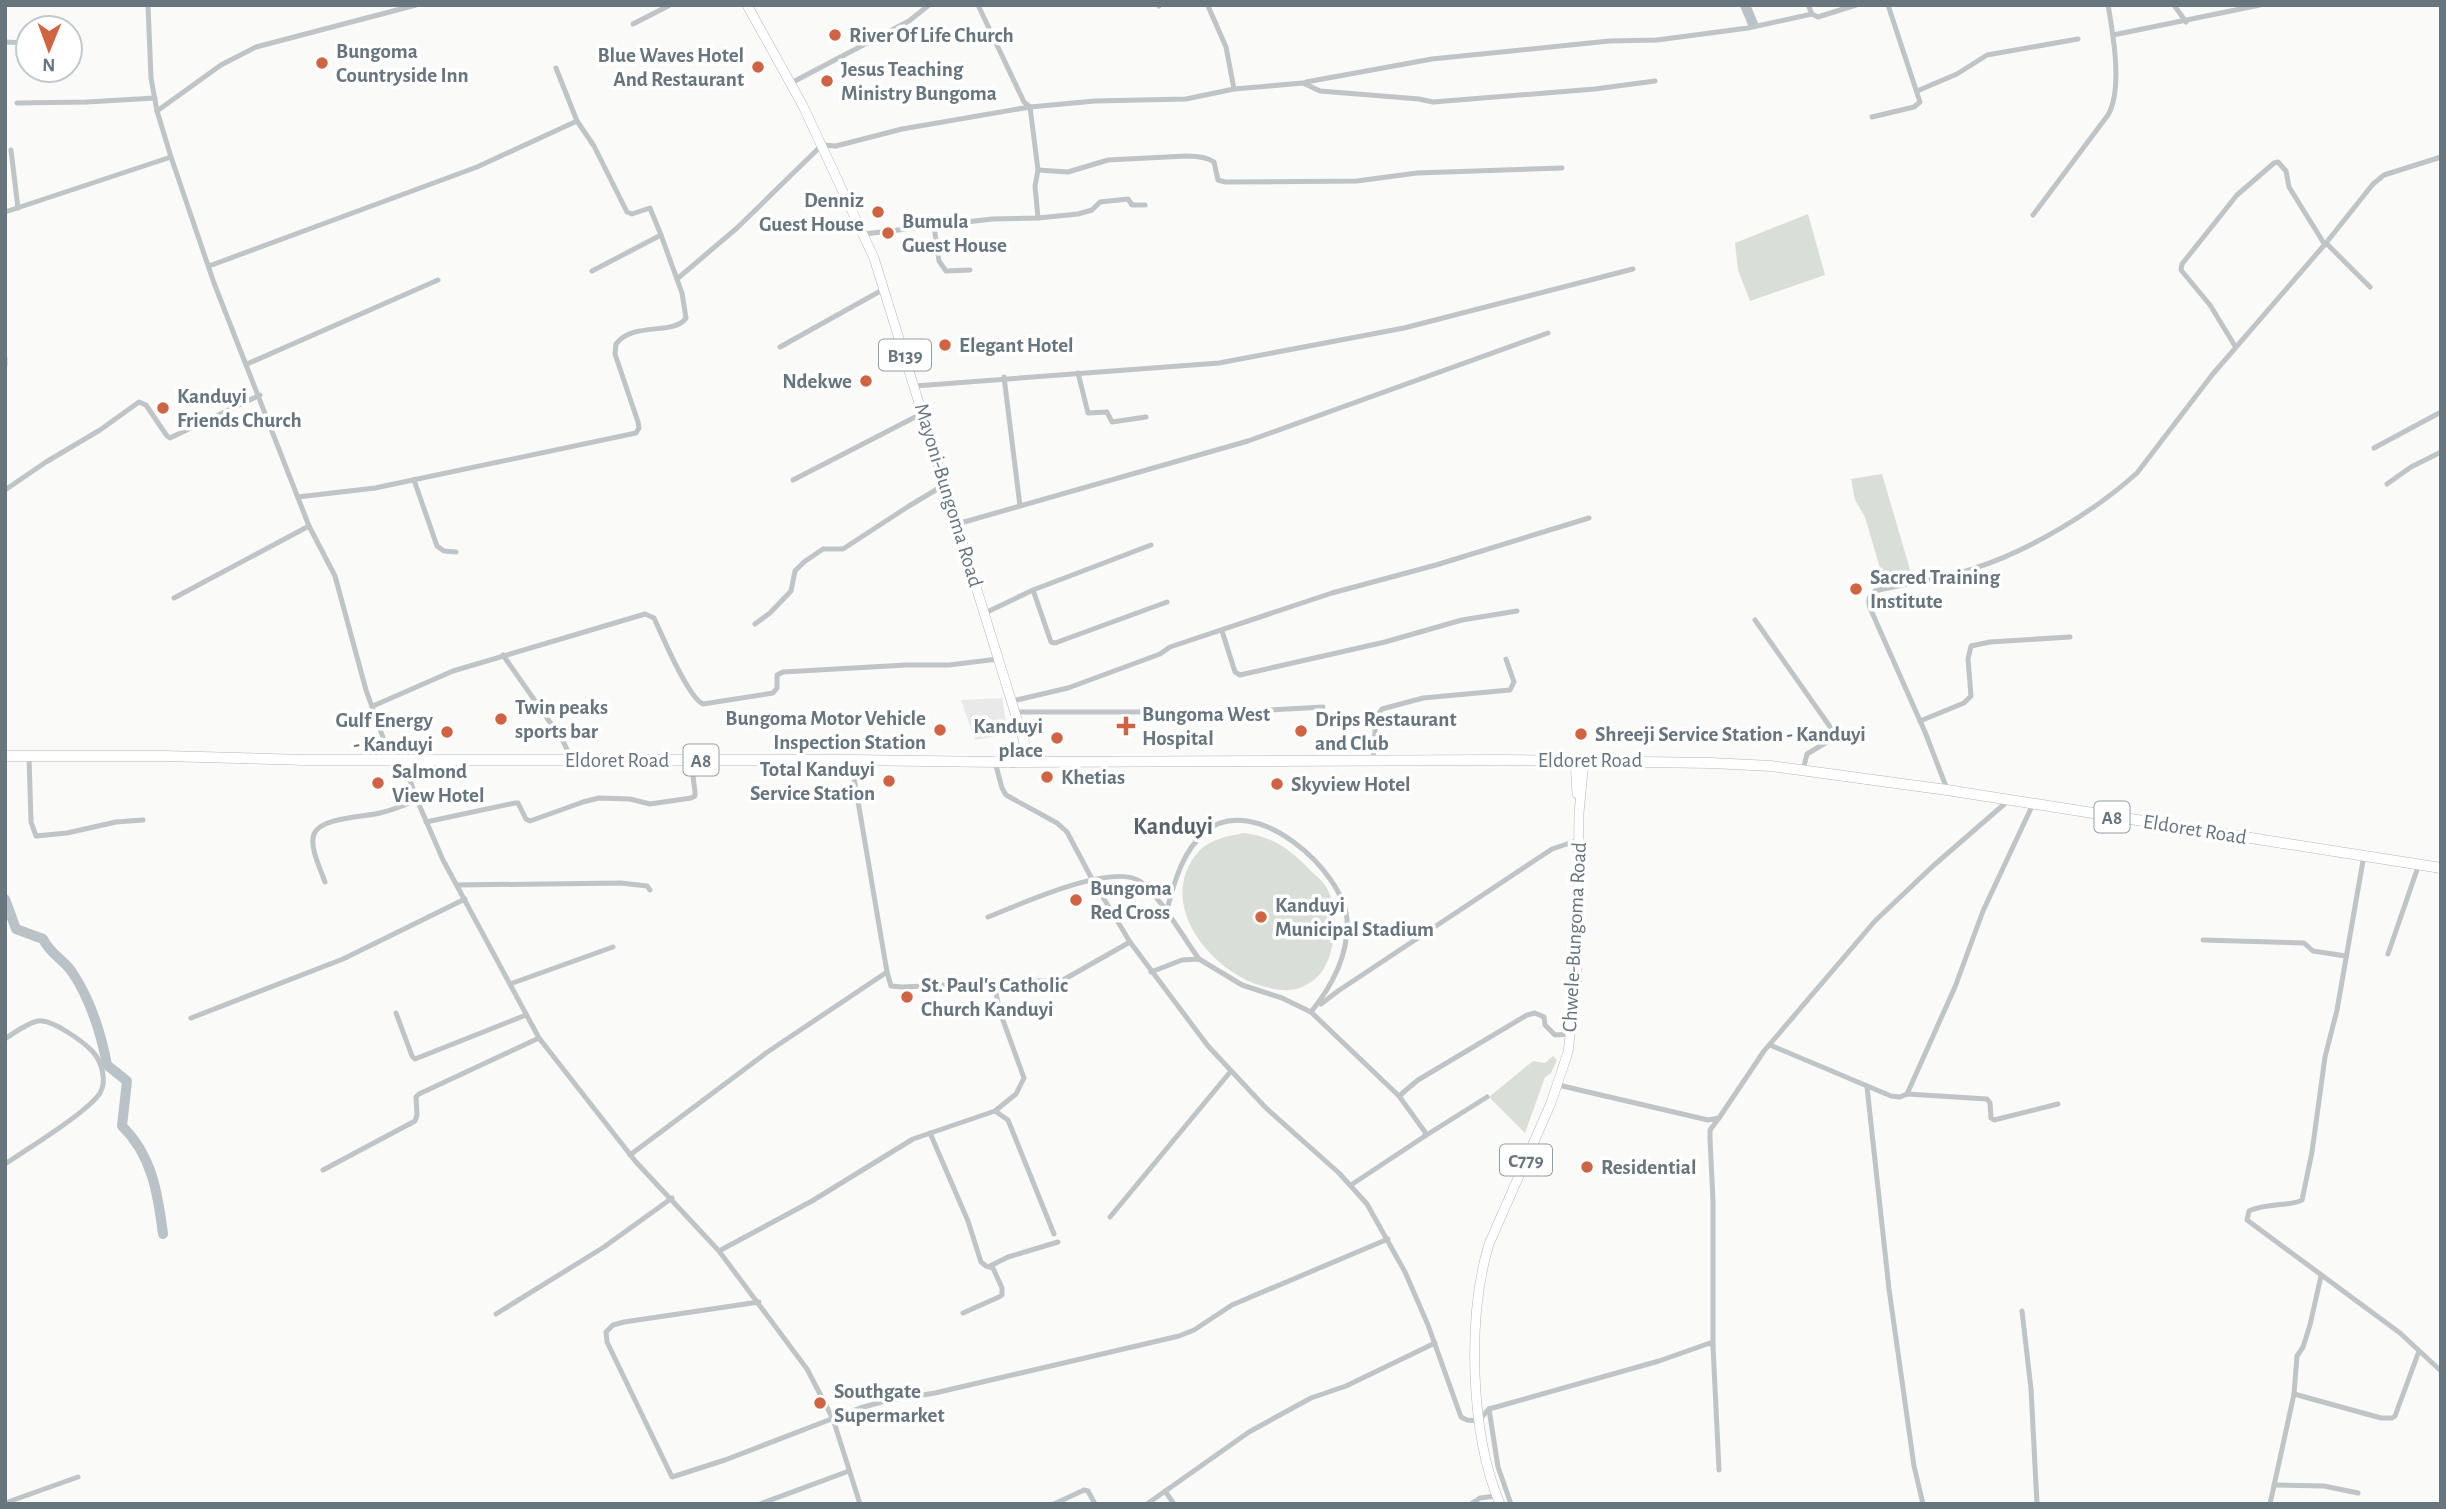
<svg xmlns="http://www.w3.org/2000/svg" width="2446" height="1509" font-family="'Alegreya Sans',sans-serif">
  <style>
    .built { fill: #e8e9e8 }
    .green { fill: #daded8 }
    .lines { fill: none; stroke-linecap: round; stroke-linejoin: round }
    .river { stroke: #b9c3c7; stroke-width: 10 }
    .primary-casing { stroke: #b3b8bb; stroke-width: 10 }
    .trunk-casing { stroke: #b3b7ba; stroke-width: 11 }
    .minor { stroke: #bfc4c7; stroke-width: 5 }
    .primary { stroke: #fff; stroke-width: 9 }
    .trunk { stroke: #fff; stroke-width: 10 }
    .poi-dot { fill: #d06342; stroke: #fff; stroke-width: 2.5 }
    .labels { text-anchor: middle; stroke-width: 7; stroke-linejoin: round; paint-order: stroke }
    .shield { fill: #fff; stroke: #959ea5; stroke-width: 2 }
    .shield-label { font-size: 19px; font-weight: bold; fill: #67757f }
    .poi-label { font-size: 21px; font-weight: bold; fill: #67757f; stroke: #fff; text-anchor: start }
    .street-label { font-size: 21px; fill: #67757f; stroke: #fff }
    .quarter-label { font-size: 24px; font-weight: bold; fill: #59636b; stroke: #fff }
  </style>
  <rect width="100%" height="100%" fill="#fafaf8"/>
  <polygon class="built" points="1002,698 1008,734 975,740 961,700"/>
  <g class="green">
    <polygon points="1808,214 1825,275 1750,301 1738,270 1735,243"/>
    <polygon points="1882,474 1911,573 1887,579 1880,568 1865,517 1855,500 1851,479"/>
    <path d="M1243,833c29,3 47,16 67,37 5,5 12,10 15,15 12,19 11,42 7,62 -3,14 -9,27 -21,35 -16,11 -28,9 -45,5 -54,-13 -113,-84 -67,-136 11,-12 30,-15 44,-18z"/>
    <polygon points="1553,1056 1557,1060 1551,1073 1545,1077 1525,1133 1489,1097 1533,1061 1545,1063"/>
  </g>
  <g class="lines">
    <g class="river">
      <polyline points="1745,5 1753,24"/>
      <path d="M5,899l11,30 27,10c8,16 20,20 29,33 18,27 29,61 35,93l20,16 -5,45c30,29 36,68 41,108"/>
    </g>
    <g class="primary-casing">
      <g id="primary">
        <polyline points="747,5 803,106 874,258 1030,761"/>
        <polyline points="1575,760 1577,794"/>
        <path d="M1500,1504c-30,-71 -33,-187 -11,-260l62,-141 17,-51 9,-74 2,-165 5,-53"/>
      </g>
    </g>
    <g class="trunk-casing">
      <g id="trunk">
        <polyline points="5,756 164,756 305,760 851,760 995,762 1501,760 1711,763 1771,766 1947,790 2441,868"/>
        <polyline points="1013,762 1020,755 1024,744"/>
      </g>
    </g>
    <g class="minor">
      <polyline points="148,5 151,78 157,111 171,157 214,283 309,526 335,576 366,690 391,760"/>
      <polyline points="1158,5 1159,6"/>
      <polyline points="1808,5 1812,14 1818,17 1856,5"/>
      <polyline points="2174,5 2186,22"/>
      <polyline points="1208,6 1226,47 1234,89"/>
      <polyline points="633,24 670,5"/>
      <polyline points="2113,35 2260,5"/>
      <polyline points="5,42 28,43"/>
      <polyline points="556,68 577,121 594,146 627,212 632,214 650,208 661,235 592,271"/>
      <polyline points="1306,82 1432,59 1609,41 1657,40 1748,28 1812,14"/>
      <polyline points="791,83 909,21 929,5"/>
      <polyline points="1917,91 1957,74 1987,55 2078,39"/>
      <polyline points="17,103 87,102 155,98"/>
      <polyline points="157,111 221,65 256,47 416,5"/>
      <polyline points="1872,117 1914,107 1920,102 1888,5"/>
      <polyline points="11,150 18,208"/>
      <path d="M1038,170l30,2 40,-12 78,-4c9,0 21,1 28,6l4,18 7,2 132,-1 60,-8 145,-5"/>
      <polyline points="5,212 171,157"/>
      <path d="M2033,215l75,-100c15,-26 5,-81 0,-110"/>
      <polyline points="1038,218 1078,214 1092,210 1100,202 1128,199 1132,205 1145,205"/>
      <polyline points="934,226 939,261 946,271 970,270"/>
      <polyline points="864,234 992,219 1038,218 1035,186 1038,170 1030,107 1024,102 978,5"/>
      <polyline points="2326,243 2370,287"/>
      <polyline points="209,266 477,167 577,121"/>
      <polyline points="677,279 737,228 822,145 836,146 902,129 1030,107 1095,101 1186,99 1234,89 1303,83 1320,91 1419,99 1433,102 1595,89 1655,81"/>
      <polyline points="2235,346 2210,305 2181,270 2182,264 2237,195 2274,163 2278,162 2286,171 2289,187 2325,245"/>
      <polyline points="780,347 884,289"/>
      <polyline points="5,358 5,365"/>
      <polyline points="247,364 438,280"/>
      <polyline points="1078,373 1088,413 1107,412 1112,422 1146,417"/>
      <polyline points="1004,377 1020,506"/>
      <polyline points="915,386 1219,363 1404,328 1633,269"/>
      <polyline points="2374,448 2441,412"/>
      <polyline points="414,480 437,546 444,551 456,552"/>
      <polyline points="793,480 923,413"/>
      <polyline points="2387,484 2411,467 2441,452"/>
      <polyline points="5,490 46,462 100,430 139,402 146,405 167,436 170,438 260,395"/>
      <path d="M298,497l77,-9 261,-55 3,-5 -1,-6 -23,-68 1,-10c17,-23 58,-8 70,-26l-4,-25 -21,-58"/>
      <polyline points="957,524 1248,441 1548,333"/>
      <polyline points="1033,590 1051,642 1055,643 1167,602"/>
      <polyline points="174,598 309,526"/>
      <polyline points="985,613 1033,590 1151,545"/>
      <polyline points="1755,620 1833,731 1832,739 1807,754 1803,770"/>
      <polyline points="755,624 770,613 791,591 795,571 804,562 823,549 843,549 909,506 944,485"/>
      <polyline points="1222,631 1235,672 1240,675 1385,642 1462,620 1517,611"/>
      <polyline points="503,655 563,741 572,760"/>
      <polyline points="1012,701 1068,688 1160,654 1170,647 1332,593 1436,565 1589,518"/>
      <path d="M373,706l80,-35 192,-57 9,4c8,17 34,80 49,86l70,-11 4,-5v-13l6,-3 123,-7h43l49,-6"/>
      <polyline points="1016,712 1238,712 1323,707"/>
      <polyline points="1920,721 1964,703 1971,696 1968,659 1971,646 1990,642 2070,637"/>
      <polyline points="29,756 31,822 36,836 67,833 116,822 143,820"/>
      <polyline points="403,760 417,800 443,860 539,1038 636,1162 719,1251 807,1369 833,1419 860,1504"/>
      <polyline points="851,760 887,972 891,986 902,987 1063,980 1130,942"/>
      <polyline points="995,762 1002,788 1006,795 1057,823 1067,832 1092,879 1130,942 1208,1046 1266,1108 1339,1173 1367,1204 1405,1272 1428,1325 1461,1417 1467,1420 1478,1421 1489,1409 1659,1361 1710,1343 1713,1346 1719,1470"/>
      <polyline points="1373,762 1376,717 1382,709 1423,698 1510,690 1514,682 1506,659"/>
      <path d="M1947,789l-22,-57 -55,-124c-2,-7 -2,-12 5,-17 33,-8 68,-12 100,-23 54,-17 120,-57 162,-95l75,-98 114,-132 47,-59 11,-9 57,-18"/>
      <polyline points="426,822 515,803 518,803 526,819 530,821 583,802 599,798 630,799 650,804 691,798 695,796 695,792 691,760"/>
      <path d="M2364,855l-27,155 -12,47 -13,95 -10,48c-9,6 -36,3 -53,11l-2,9 153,113 41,38"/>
      <path d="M325,882c-4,-12 -16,-35 -11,-48 7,-17 51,-17 66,-21 13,-3 25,-8 37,-13"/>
      <polyline points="457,885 621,883 647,886 650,890"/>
      <path d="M1166,913c8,-29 15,-60 39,-81 48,-42 139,38 142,88 2,35 -15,66 -36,92"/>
      <path d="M988,917c31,-12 126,-56 153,-35 22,18 41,54 58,77"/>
      <polyline points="2203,940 2304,943 2313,951 2346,956"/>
      <polyline points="2388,954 2419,864"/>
      <polyline points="1151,972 1182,960 1199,959 1242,985 1282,998 1311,1012 1399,1096 1425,1132 1425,1136 1351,1185"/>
      <polyline points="510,984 613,947"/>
      <polyline points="994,984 1000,1012 1024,1078 1016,1094 995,1111"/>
      <polyline points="1321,1004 1338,991 1552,849 1579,840"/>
      <polyline points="396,1013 412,1056 415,1059 526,1015"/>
      <polyline points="191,1018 343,959 465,899"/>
      <path d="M5,1039c9,-6 22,-16 33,-18 14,-2 46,21 55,31 9,10 14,29 7,41 -12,19 -74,57 -95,71"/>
      <polyline points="1770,1045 1891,1096 1900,1097 1907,1094 1955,987 1983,911 2033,804"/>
      <polyline points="1558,1085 1708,1120 1719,1118 1764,1051 1875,921 1933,866 2009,800"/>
      <polyline points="1867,1087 1889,1289 1914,1466 1923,1504"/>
      <polyline points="1907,1094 1987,1099 1990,1103 1991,1118 1994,1120 2058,1104"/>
      <polyline points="1399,1096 1418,1080 1527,1015 1535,1013 1544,1017 1545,1025 1555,1035 1571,1034"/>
      <polyline points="930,1133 968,1221 981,1262 986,1266 993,1268 1002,1288 1002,1295 999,1297 963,1313"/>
      <polyline points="1425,1136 1487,1097"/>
      <polyline points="630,1155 766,1053 887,972"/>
      <polyline points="323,1170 415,1121 417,1115 416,1097 419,1094 539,1038"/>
      <polyline points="1110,1217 1231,1071"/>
      <polyline points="719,1251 812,1201 913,1139 995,1111 1008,1120 1054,1234"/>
      <polyline points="990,1266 1008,1257 1058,1242"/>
      <polyline points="759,1302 624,1322 613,1325 606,1332 607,1342 672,1477 725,1460 860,1408 885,1401 935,1393 1179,1336 1194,1330 1232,1305 1388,1239"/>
      <polyline points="2022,1311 2031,1389 2037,1504"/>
      <polyline points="496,1314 604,1247 672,1198"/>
      <polyline points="1713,1346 1713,1201 1710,1139 1710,1130 1719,1118"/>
      <polyline points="2294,1394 2381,1418 2392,1418 2395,1416 2419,1351"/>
      <polyline points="1489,1409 1498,1467 1511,1504"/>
      <polyline points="2274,1485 2324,1486 2358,1493"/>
      <polyline points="1165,1491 1174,1504"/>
      <polyline points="5,1503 78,1477"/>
      <polyline points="760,1504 849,1471"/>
      <polyline points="1054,1504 1084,1490 1088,1491 1095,1504"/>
      <polyline points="1147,1504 1249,1432 1278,1416 1311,1398 1346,1386 1435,1343"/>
      <polyline points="1471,1504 1480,1498 1496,1496"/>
      <polyline points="2270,1504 2294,1394 2297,1356 2303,1347 2310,1325 2321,1276"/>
    </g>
    <use href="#primary" class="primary"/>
    <use href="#trunk" class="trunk"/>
  </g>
  <g class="poi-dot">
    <circle cx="835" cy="35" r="7"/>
    <circle cx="322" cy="63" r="7"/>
    <circle cx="758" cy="67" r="7"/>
    <circle cx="827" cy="81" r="7"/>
    <circle cx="878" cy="212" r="7"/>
    <circle cx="888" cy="233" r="7"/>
    <circle cx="945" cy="345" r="7"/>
    <circle cx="866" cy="381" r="7"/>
    <circle cx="163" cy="408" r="7"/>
    <circle cx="1856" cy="589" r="7"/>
    <circle cx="501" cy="719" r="7"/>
    <path d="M1122.5 715.5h7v7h7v7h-7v7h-7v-7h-7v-7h7z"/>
    <circle cx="940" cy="730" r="7"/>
    <circle cx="1301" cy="731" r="7"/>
    <circle cx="447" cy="732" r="7"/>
    <circle cx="1581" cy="734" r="7"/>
    <circle cx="1057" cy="738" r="7"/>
    <circle cx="1047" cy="777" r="7"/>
    <circle cx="889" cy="781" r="7"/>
    <circle cx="378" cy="783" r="7"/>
    <circle cx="1277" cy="784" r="7"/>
    <circle cx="1076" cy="900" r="7"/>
    <circle cx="1261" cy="917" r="7"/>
    <circle cx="907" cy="997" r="7"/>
    <circle cx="1587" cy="1167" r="7"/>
    <circle cx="820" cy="1403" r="7"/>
  </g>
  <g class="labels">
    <g class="shield">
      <rect x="879" y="339.5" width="52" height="31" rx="5"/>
      <rect x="683.5" y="744.5" width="35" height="31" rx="5"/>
      <rect x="2094.5" y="801.5" width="35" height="31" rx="5"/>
      <rect x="1500" y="1144.5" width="52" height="31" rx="5"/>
    </g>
    <g class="shield-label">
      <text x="905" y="362">B139</text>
      <text x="701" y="767">A8</text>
      <text x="2112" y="824">A8</text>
      <text x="1526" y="1167">C779</text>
    </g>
    <g class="poi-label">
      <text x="849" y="42">River Of Life Church</text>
      <text x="336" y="58">Bungoma<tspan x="336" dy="24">Countryside Inn</tspan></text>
      <text x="744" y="62" text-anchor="end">Blue Waves Hotel<tspan x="744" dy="24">And Restaurant</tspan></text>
      <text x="841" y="76">Jesus Teaching<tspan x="841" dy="24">Ministry Bungoma</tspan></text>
      <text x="864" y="207" text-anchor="end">Denniz<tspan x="864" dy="24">Guest House</tspan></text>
      <text x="902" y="228">Bumula<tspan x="902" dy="24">Guest House</tspan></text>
      <text x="959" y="352">Elegant Hotel</text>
      <text x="852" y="388" text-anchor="end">Ndekwe</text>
      <text x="177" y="403">Kanduyi<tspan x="177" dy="24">Friends Church</tspan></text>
      <text x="1870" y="584">Sacred Training<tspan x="1870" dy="24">Institute</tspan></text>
      <text x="515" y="714">Twin peaks<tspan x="515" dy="24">sports bar</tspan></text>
      <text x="1142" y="721">Bungoma West<tspan x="1142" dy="24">Hospital</tspan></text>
      <text x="926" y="725" text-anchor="end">Bungoma Motor Vehicle<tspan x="926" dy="24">Inspection Station</tspan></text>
      <text x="1315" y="726">Drips Restaurant<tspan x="1315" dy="24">and Club</tspan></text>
      <text x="433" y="727" text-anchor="end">Gulf Energy<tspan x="433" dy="24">- Kanduyi</tspan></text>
      <text x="1043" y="733" text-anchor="end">Kanduyi<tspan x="1043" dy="24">place</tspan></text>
      <text x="1595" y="741">Shreeji Service Station - Kanduyi</text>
      <text x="875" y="776" text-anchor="end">Total Kanduyi<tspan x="875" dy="24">Service Station</tspan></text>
      <text x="392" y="778">Salmond<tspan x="392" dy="24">View Hotel</tspan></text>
      <text x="1061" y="784">Khetias</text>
      <text x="1291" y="791">Skyview Hotel</text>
      <text x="1090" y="895">Bungoma<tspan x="1090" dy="24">Red Cross</tspan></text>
      <text x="1275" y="912">Kanduyi<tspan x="1275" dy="24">Municipal Stadium</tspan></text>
      <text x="921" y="992">St. Paul's Catholic<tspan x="921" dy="24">Church Kanduyi</tspan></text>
      <text x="1601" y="1174">Residential</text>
      <text x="834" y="1398">Southgate<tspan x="834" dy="24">Supermarket</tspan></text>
    </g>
    <g class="street-label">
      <text transform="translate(949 495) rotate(73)" y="7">Mayoni-Bungoma Road</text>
      <text x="617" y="767">Eldoret Road</text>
      <text x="1590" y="767">Eldoret Road</text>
      <text transform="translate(2195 829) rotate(9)" y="7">Eldoret Road</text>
      <text transform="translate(1574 937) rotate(-87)" y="7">Chwele-Bungoma Road</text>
    </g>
    <g class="quarter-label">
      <text x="1173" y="834">Kanduyi</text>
    </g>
  </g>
  <rect width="2446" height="1509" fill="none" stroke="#67757f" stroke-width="14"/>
  <g transform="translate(49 49) rotate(181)"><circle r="33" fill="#ffffff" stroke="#c2c8cc" stroke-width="2"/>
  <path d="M0-5L12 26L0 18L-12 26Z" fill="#d06342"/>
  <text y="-10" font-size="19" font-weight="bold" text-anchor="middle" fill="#67757f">N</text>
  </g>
</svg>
